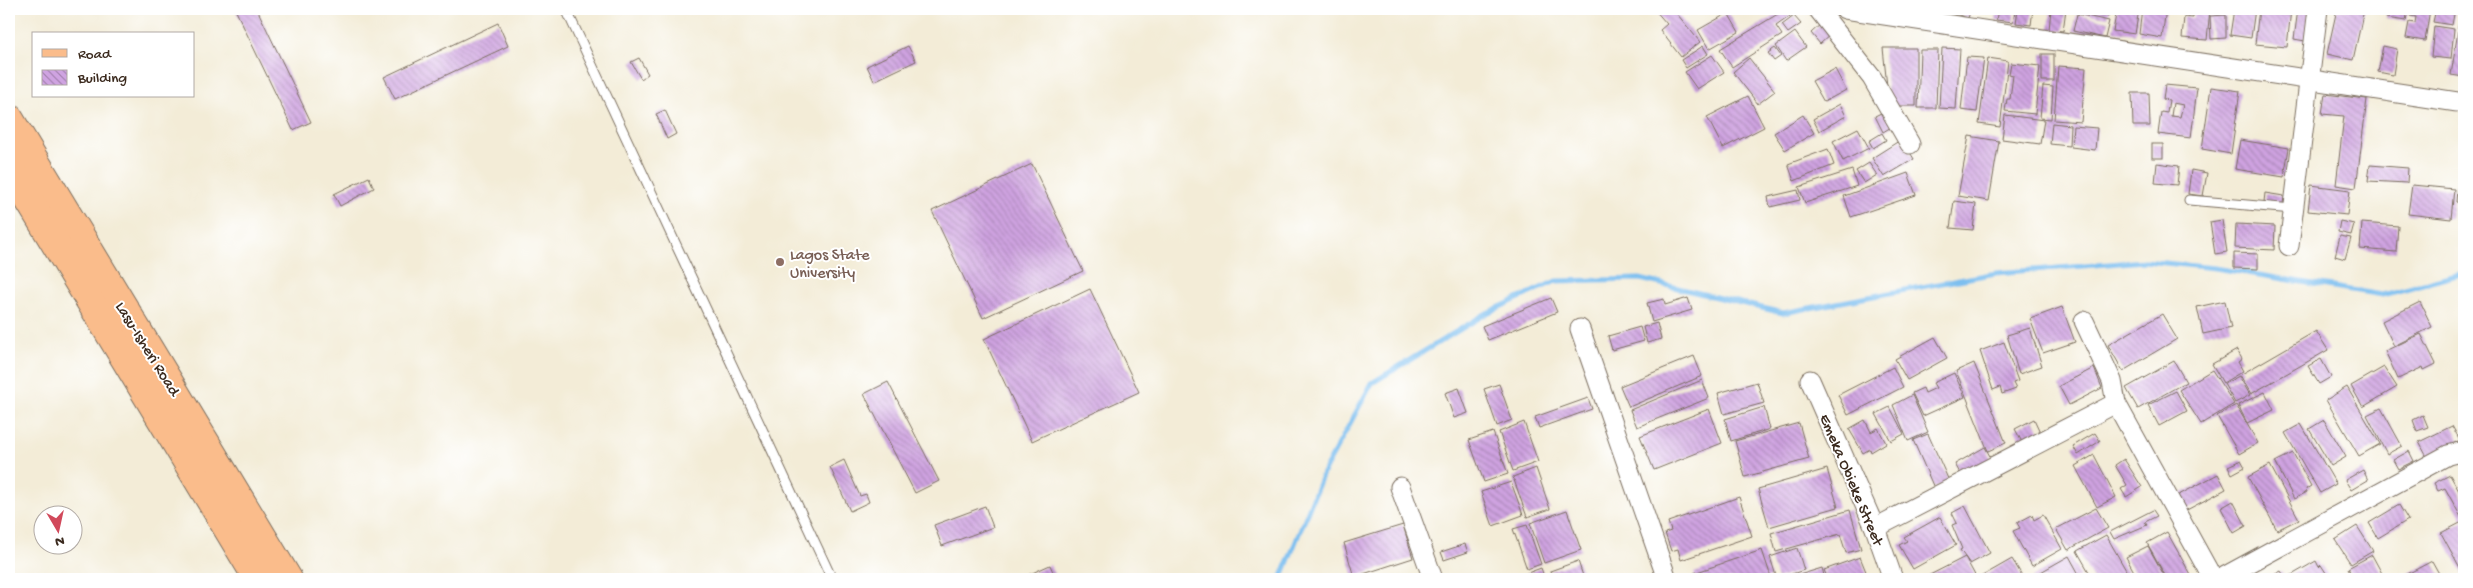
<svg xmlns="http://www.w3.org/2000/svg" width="2473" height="588" font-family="'Gochi Hand',sans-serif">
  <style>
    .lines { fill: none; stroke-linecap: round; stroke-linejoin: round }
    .stream { stroke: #79bdef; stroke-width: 5 }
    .building { fill: url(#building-back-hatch); fill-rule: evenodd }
    .lane-casing { stroke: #7b6e5f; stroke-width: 11 }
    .street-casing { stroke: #7b6e5f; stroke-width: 21 }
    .primary-casing { stroke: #7b6e5f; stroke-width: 30 }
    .lane { stroke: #fff; stroke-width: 9 }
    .street { stroke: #fff; stroke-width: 19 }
    .primary { stroke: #fabc8b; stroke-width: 28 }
    .education-dot { fill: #8d6e63; stroke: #fff; stroke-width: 2 }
    .labels { text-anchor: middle; stroke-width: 4; stroke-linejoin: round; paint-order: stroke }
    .education-label { font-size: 16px; fill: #785e54; stroke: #fff; text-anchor: start }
    .street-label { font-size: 16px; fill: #3b2a1e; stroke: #fff }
  </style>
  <defs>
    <pattern id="building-back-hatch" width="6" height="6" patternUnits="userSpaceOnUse" patternTransform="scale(1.25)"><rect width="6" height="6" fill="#cfa3e1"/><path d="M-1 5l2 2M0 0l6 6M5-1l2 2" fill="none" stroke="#a985b6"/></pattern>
  </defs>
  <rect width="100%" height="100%" fill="#fff"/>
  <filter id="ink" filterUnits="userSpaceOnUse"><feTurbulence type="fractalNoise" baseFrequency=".02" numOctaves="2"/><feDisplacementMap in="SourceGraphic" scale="10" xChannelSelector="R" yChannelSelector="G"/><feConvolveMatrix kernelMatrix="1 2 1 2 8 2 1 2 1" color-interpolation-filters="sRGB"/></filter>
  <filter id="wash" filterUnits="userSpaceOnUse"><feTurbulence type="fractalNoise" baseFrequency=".0096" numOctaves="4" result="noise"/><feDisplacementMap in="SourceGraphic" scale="20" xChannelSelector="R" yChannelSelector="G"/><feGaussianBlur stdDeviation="1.12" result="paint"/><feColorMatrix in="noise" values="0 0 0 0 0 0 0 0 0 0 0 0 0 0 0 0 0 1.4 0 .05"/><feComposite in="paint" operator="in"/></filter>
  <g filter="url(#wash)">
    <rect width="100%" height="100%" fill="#f3ecd7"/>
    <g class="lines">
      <polyline class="stream" points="1281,579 1323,473 1372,383 1487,313 1556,281 1640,279 1783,313 1996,273 2145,261 2215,268 2383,295 2464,273"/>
    </g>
    <g id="blocks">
      <g class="building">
        <polygon points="235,9 257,9 311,122 293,130"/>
        <polygon points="1654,9 1673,9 1700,42 1681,57 1660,30 1667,24"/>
        <polygon points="1786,9 1793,14 1776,26 1782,35 1732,67 1720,49"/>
        <polygon points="1939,9 1971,9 1968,18"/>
        <polygon points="1998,9 2015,10 2013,22 1996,20"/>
        <polygon points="2018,9 2033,9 2031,25 2016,23"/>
        <polygon points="2051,9 2066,9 2063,31 2049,30"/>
        <polygon points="2082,9 2110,9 2108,17 2081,13"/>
        <polygon points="2117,9 2139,9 2135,34 2113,31"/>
        <polygon points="2142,9 2166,9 2162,38 2139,34"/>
        <polygon points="2185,9 2210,9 2207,40 2182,38 2184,17 2193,18 2193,14 2185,13"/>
        <polygon points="2234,9 2255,9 2251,38 2230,35"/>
        <polygon points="2259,9 2263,9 2262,11 2268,13 2269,9 2279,9 2278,13 2286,15 2288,9 2291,9 2287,47 2255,44"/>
        <polygon points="2298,9 2310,9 2305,41 2294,39"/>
        <polygon points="2337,9 2364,10 2353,60 2327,54"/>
        <polygon points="2387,9 2408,9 2406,21 2386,18"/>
        <polygon points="2411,9 2430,9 2425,41 2406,38 2409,22 2415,23 2416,17 2410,16"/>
        <polygon points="2436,9 2455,9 2452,25 2433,22"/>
        <polygon points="2460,9 2464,9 2464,28 2458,28"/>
        <polygon points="1728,13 1739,32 1709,49 1698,30"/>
        <polygon points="2077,14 2109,21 2105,38 2073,31"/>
        <polygon points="2226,15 2226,38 2211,39 2210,16"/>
        <polygon points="1794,16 1801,24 1788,33 1782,25"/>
        <polygon points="498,23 508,46 395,99 384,77"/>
        <polygon points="1822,23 1831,34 1820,44 1811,33"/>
        <polygon points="2434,26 2454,29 2451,59 2431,57"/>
        <polygon points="2458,31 2464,32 2464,77 2451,75"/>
        <polygon points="1795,32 1806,47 1786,61 1776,46"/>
        <polygon points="908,46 916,61 874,81 867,66"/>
        <polygon points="1703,46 1708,54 1686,68 1681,60"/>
        <polygon points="2383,46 2397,49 2393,75 2378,72"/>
        <polygon points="1775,48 1781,56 1774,61 1768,53"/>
        <polygon points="1883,48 1916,48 1916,106 1889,106"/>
        <polygon points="1942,48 1960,49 1956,109 1939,108"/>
        <polygon points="1920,50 1938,50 1936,108 1918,108"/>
        <rect x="2042" y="54" width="12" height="27"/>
        <polygon points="1712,55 1724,72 1697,89 1685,72"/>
        <polygon points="1967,57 1984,58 1977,112 1961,110"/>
        <polygon points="639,58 648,74 641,79 631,62"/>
        <polygon points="1749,58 1775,91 1758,104 1733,72"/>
        <polygon points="1988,58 2008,61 2000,127 1979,124"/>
        <polygon points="2011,63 2040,66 2035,114 2005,111 2007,99 2010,99 2013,75 2009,74"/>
        <polygon points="2058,66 2086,68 2081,122 2054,120"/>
        <polygon points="1835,69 1846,90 1824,102 1812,81"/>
        <path d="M2165,85l32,3 -6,50 -33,-4 3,-22 6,1 2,-13 -6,-1zM2173,103l10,2 -3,12 -9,-1z"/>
        <polygon points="2043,86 2053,87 2051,119 2040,118"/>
        <polygon points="2211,87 2240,91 2231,154 2202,149"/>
        <polygon points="2132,93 2149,93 2150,126 2133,126"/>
        <polygon points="2325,94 2367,99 2356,188 2336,185 2344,116 2322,114"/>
        <polygon points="1748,96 1764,127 1723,148 1707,117"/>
        <polygon points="1840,104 1846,116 1819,131 1813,119"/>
        <polygon points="665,110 676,134 667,139 656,114"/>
        <polygon points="1885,111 1893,126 1883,132 1875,116"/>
        <polygon points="1803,115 1814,133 1785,150 1774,133"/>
        <polygon points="2005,115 2044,120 2040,144 2002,139"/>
        <polygon points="2052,123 2070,125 2069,146 2050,144"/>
        <polygon points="2073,126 2097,128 2095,150 2071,147"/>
        <polygon points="1858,128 1869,148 1843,161 1833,141"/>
        <polygon points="1882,133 1886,140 1873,148 1869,141"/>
        <polygon points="1969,136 1999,141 1989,201 1958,196"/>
        <polygon points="1902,139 1914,159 1884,177 1872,158"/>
        <polygon points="2240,140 2289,148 2284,177 2235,169"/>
        <rect x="2152" y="144" width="11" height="14"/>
        <polygon points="1828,149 1834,165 1794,181 1788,164"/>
        <polygon points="1869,163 1877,175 1864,183 1856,171"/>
        <polygon points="2157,163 2179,166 2177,185 2155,183"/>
        <polygon points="1032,164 1083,271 983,318 932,211"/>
        <polygon points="2370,165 2408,168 2407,183 2368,181"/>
        <polygon points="1852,170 1857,186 1805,203 1799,187"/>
        <polygon points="2191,170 2207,173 2203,196 2188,194"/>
        <polygon points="1908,173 1916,195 1851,217 1844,196"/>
        <polygon points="369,177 374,188 340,206 334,194"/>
        <polygon points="2458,181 2464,182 2464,203 2456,202"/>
        <polygon points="2311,185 2350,190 2347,215 2308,211"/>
        <polygon points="2412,185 2454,189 2451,219 2408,214"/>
        <polygon points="1798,190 1800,200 1770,207 1768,197"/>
        <polygon points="2265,193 2284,196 2283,204 2264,202"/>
        <polygon points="1954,201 1976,204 1973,230 1950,228"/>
        <polygon points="2222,220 2227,252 2215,254 2210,222"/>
        <polygon points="2340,221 2354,224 2351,235 2338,232"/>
        <polygon points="2362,223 2398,226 2396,252 2360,249"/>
        <polygon points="2236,224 2275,226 2274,250 2235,248"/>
        <polygon points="2340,236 2351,238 2345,259 2335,256"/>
        <polygon points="2234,253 2258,254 2258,269 2234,268"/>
        <polygon points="1090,289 1139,392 1032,441 984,339"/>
        <polygon points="1551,298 1557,312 1488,340 1482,326"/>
        <polygon points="1688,298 1692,310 1652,322 1647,303 1664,299 1665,305"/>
        <polygon points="2225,301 2231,328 2203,334 2197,307"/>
        <polygon points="2420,302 2432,327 2394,346 2382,321"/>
        <polygon points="2062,307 2075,342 2043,353 2030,319"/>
        <polygon points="2162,314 2177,339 2123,371 2108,345"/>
        <polygon points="1657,323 1661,339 1647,343 1643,327"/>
        <polygon points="1640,327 1644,341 1612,350 1608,336"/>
        <polygon points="2030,328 2042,366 2019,374 2007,335"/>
        <polygon points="2316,331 2328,350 2251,394 2240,375"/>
        <polygon points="2421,334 2436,364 2424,370 2423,367 2398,379 2385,351"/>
        <polygon points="1935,337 1947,358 1907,380 1895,359"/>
        <polygon points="2004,342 2018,381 2013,383 2016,389 2002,394 2000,387 1993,390 1980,351"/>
        <polygon points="2237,350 2242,359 2238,362 2243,371 2223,383 2212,364"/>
        <polygon points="1694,356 1702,376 1629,407 1620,386"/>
        <polygon points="2321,359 2331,377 2319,384 2308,366"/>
        <polygon points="2174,361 2186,382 2138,409 2126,388"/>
        <polygon points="1974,363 2006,443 1988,451 1956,371"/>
        <polygon points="1893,367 1903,387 1848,415 1838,395"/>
        <polygon points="2384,367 2397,387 2363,407 2351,386"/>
        <polygon points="2094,368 2102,388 2069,405 2059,386"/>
        <polygon points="2212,370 2234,404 2201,424 2179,390"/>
        <polygon points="1954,373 1965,397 1923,416 1912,393 1923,388 1925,393 1936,388 1933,383"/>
        <polygon points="2239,376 2250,395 2235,403 2224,384"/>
        <polygon points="1702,380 1709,398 1637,427 1630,410"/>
        <polygon points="888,382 939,481 915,493 864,394"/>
        <polygon points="1757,382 1764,403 1724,414 1718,393"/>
        <polygon points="1499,384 1512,420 1497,426 1484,389"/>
        <polygon points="2347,387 2380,444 2359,456 2326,400"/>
        <polygon points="1459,388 1468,413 1454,418 1445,393"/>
        <polygon points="2176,391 2187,411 2159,426 2148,405"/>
        <polygon points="2265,392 2274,410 2247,423 2238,405"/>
        <polygon points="1912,395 1928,432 1908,441 1893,405"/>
        <polygon points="1588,398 1592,409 1539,428 1535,417"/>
        <polygon points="2236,405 2258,443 2239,454 2217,416"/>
        <polygon points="1764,407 1770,429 1731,441 1725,419"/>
        <polygon points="1890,407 1904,434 1891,441 1876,414"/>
        <polygon points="2381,408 2402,446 2387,454 2367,415"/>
        <polygon points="1709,409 1722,443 1654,470 1640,436"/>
        <polygon points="2423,415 2428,427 2417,431 2413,420"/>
        <polygon points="2034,419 2040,432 2022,442 2015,429"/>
        <polygon points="1865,420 1871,432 1878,428 1886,443 1871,452 1870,449 1863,453 1849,429"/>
        <polygon points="2324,420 2346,457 2331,466 2309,429"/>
        <polygon points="1524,422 1538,462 1513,471 1499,432"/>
        <polygon points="1799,423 1809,459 1745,477 1735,441"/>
        <polygon points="2301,424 2336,484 2320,493 2285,433"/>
        <polygon points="2452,426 2460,440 2427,457 2419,442"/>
        <polygon points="1493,432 1508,474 1484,482 1469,440"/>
        <polygon points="2095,433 2100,441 2078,455 2073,446"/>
        <polygon points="1928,434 1949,481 1934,488 1913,440"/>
        <polygon points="1985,447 1992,460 1962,477 1955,464"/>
        <polygon points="2409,451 2414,461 2398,469 2393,460"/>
        <polygon points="2293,453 2311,486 2306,489 2307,492 2294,499 2275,462"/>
        <polygon points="2094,455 2116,497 2097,507 2075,466"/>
        <polygon points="2124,459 2142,487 2126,497 2121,489 2127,485 2115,465"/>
        <polygon points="844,460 860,496 866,494 869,502 850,511 830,467"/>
        <polygon points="2241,460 2245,467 2232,474 2228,466"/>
        <polygon points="2270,465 2299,519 2277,530 2248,477"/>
        <polygon points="1536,468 1550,509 1527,517 1513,477"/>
        <polygon points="1827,469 1838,507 1769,527 1758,489"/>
        <polygon points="2363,470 2368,480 2351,490 2345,480"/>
        <polygon points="2218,474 2226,489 2183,512 2175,497"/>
        <polygon points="2450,475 2464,500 2464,518 2462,519 2445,488 2438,491 2434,483"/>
        <polygon points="1511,482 1523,515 1493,526 1481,492"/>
        <polygon points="1739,497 1752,536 1681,560 1678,549 1671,551 1665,533 1671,531 1668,522"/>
        <polygon points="2233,501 2246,526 2234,533 2221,508"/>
        <polygon points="2399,505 2408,520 2378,538 2369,523"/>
        <polygon points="985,506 993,527 942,546 934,525"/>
        <polygon points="1965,506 1990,553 1970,564 1960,550 1962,549 1952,525 1957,523 1952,513"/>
        <polygon points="2096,508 2108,528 2068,550 2056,529"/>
        <polygon points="1567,510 1581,550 1544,563 1530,523"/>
        <polygon points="1850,510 1861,549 1846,553 1840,534 1776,552 1771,533"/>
        <polygon points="2153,510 2157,516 2145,522 2147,525 2114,539 2110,532"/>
        <polygon points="2032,515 2034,520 2043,515 2062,549 2032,566 2013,531 2020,528 2017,523"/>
        <polygon points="1940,517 1956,545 1913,569 1899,545 1907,541 1904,537"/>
        <polygon points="2464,521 2464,575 2441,533"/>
        <polygon points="1403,525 1413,558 1354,577 1344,543"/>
        <polygon points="1527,525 1541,564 1527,569 1513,529"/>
        <polygon points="2357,526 2373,551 2351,564 2335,540"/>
        <polygon points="2167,532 2193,579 2167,579 2147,543"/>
        <polygon points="2106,535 2131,579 2093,579 2077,551"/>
        <polygon points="1465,544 1468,552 1444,560 1441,552"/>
        <polygon points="2148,546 2166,579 2138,579 2126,557"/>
        <polygon points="1797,548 1804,570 1777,579 1770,557"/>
        <polygon points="1762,550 1771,577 1765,579 1696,579 1694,573"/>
        <polygon points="2372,555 2385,579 2354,579 2348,568"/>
        <polygon points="2069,556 2080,576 2074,579 2034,579 2032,577"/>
        <polygon points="1860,557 1869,579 1828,579 1824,570"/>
        <polygon points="1965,557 1977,579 1922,579"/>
        <polygon points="2012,559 2023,577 2019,579 1977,579"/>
        <polygon points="1578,561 1584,579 1553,579 1550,571"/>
        <polygon points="2316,561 2319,567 2321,565 2330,579 2293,579 2290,576"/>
        <polygon points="2432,561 2442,579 2398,579"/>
        <polygon points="1050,565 1056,579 1019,579"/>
        <polygon points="1541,568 1545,579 1523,579 1522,575"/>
        <polygon points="1822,568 1825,579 1786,579"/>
        <polygon points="2281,571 2286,579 2266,579"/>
      </g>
    </g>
  </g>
  <g filter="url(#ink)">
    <use href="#blocks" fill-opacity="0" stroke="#7b6e5f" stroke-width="1"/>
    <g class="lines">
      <g class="lane-casing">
        <g id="lane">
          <polyline points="566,9 832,579"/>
          <polyline points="2189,200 2293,209"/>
        </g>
      </g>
      <g class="street-casing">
        <g id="street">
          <polyline points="1818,9 1872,78 1910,144"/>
          <polyline points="1845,9 2464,103"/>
          <polyline points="2289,246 2318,9"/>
          <polyline points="2084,321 2112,381 2116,403"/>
          <polyline points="1580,329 1667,579"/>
          <polyline points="1810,380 1875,528 1893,579"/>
          <polyline points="1400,487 1433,579"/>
          <polyline points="1875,528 2116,403 2213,579"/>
          <polyline points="2220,579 2448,455 2464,451"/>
        </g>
      </g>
      <g class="primary-casing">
        <g id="primary">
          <polyline points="9,118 288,579"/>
          <polyline points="9,167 258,579"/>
        </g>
      </g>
      <use href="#lane" class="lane"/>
      <use href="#street" class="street"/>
      <use href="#primary" class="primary"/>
    </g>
  </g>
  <circle class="education-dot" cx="780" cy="262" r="5"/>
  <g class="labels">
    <g class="education-label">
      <text x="790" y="259">Lagos State<tspan x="790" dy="18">University</tspan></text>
    </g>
    <g class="street-label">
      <text transform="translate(149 348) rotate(58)" y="6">Lasu-Isheri Road</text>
      <text transform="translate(1853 479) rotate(67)" y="6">Emeka Obieke Street</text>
    </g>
  </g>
  <rect width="2473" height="588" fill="none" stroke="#fff" stroke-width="30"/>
  <rect x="32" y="32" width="162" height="65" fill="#ffffff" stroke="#b1aaa5"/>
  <rect x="42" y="49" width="25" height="8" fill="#fabc8b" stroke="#b1aaa5"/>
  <text x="78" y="58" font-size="15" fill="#3b2a1e">Road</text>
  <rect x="42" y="70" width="25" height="15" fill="url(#building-back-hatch)" stroke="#b1aaa5"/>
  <text x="78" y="82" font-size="15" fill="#3b2a1e">Building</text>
  <g transform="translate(58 530) rotate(171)"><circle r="24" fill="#ffffff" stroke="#b1aaa5"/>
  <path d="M0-4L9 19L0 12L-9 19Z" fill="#d1495b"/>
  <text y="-8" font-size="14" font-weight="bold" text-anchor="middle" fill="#3b2a1e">N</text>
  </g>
</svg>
